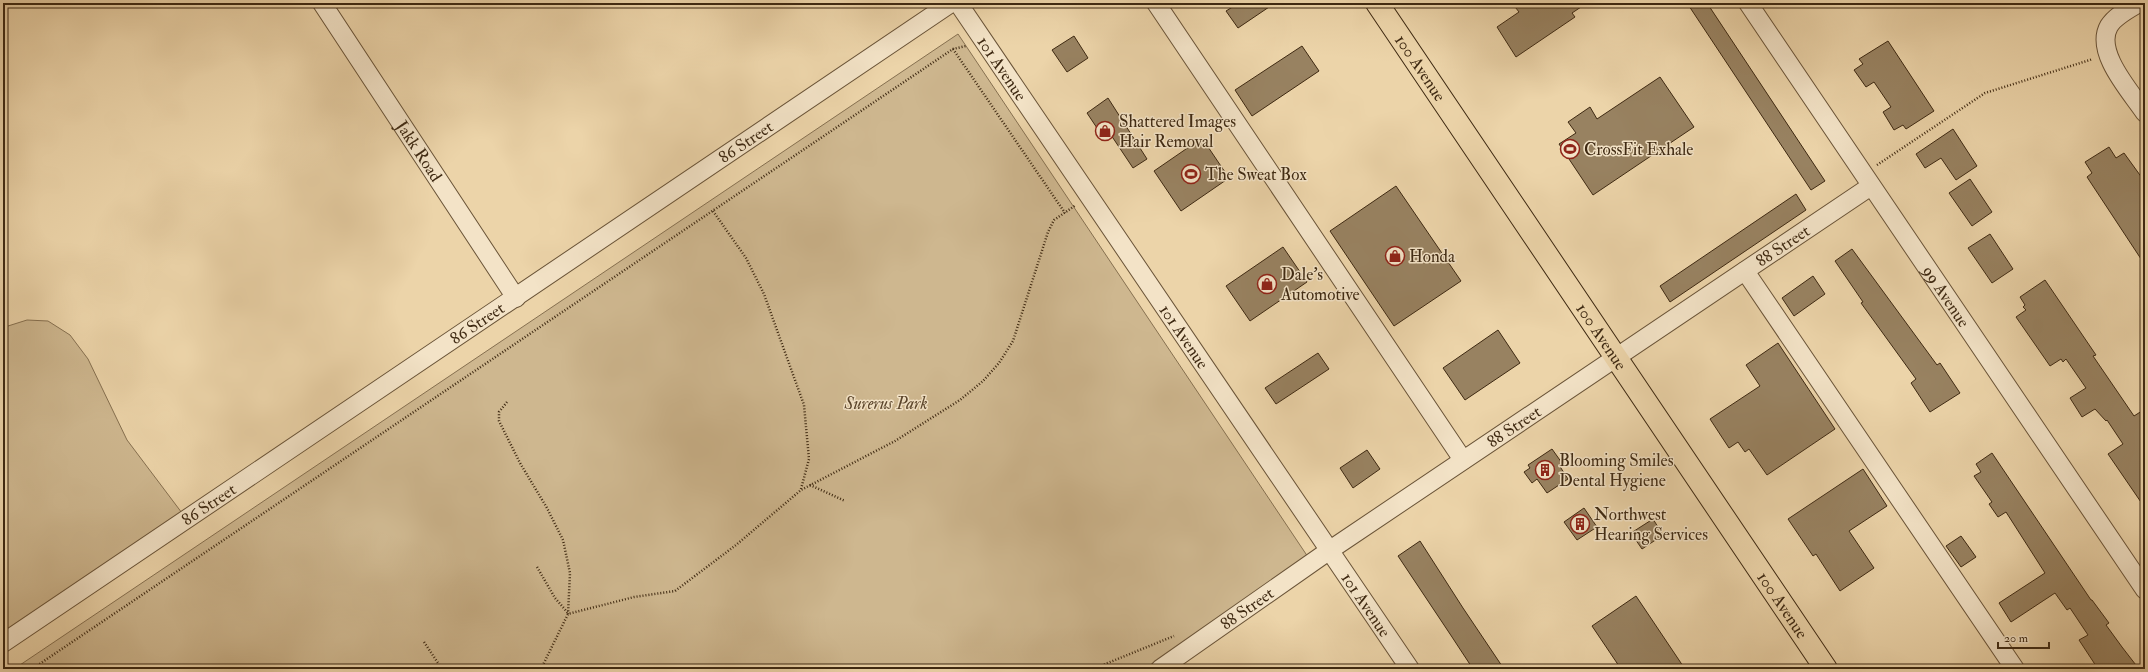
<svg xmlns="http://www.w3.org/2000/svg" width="2148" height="672" font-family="'IM FELL Double Pica',serif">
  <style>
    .green { fill: #ceb78f; stroke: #867050 }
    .building { fill: #988261; stroke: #3e2912 }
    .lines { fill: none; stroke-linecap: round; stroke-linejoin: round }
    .minor-casing { stroke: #6a5438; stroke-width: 20 }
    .major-casing { stroke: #3e2912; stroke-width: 24 }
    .path { stroke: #3e2912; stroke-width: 2.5; stroke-dasharray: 1 2; stroke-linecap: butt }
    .minor { stroke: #f3e3c7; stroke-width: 18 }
    .major { stroke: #ecd4a9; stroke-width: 22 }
    .labels { text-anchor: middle; stroke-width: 3; stroke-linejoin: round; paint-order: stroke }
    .street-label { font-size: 17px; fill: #3e2912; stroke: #f3e3c7 }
    .poi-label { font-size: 17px; fill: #3e2912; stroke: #f3e3c7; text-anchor: start }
    .park-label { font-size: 17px; font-style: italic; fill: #5b452b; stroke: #f3e3c7 }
  </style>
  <rect width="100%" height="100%" fill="#ecd4a9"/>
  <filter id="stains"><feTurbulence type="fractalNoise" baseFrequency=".005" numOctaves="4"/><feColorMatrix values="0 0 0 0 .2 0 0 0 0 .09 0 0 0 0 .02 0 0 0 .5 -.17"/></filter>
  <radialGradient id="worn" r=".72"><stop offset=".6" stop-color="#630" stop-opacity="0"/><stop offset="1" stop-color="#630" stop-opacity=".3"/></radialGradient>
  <g class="green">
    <polygon points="958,34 1310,560 1150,669 14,669"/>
    <polygon points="27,320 48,321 70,335 88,359 127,440 182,513 3,634 3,329 8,326"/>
  </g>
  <g class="building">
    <polygon points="1239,3 1275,3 1238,28 1226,11"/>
    <polygon points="1512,3 1587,3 1572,13 1575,17 1516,57 1497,27 1519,12"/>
    <polygon points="1687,3 1707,3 1825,181 1811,190"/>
    <polygon points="1074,36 1088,58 1067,72 1052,50"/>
    <polygon points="1888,41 1934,111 1906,129 1903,125 1894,130 1883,112 1891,107 1874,82 1866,87 1854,70 1863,64 1859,59"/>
    <polygon points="1302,46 1319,71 1252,116 1235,90"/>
    <polygon points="1660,77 1694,127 1593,195 1559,144 1576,133 1568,122 1590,107 1597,119"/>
    <polygon points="1108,98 1147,159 1133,168 1111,135 1105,140 1087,113"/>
    <polygon points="1953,129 1977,166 1956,180 1941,158 1925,168 1916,154"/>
    <polygon points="1202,138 1229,178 1181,211 1154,171"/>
    <polygon points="2109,147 2116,158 2124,153 2145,182 2145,265 2087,177 2092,173 2085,162"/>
    <polygon points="1970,179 1992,212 1972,226 1949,193"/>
    <polygon points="1396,186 1461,281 1394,326 1330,231"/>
    <polygon points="1796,194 1806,210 1670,302 1660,286"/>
    <polygon points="1990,234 2013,269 1992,283 1968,248"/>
    <polygon points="1283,247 1307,282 1250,321 1226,286"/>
    <polygon points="1852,249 1937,365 1940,363 1960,393 1930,412 1911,383 1916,379 1861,303 1863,302 1835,261"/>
    <polygon points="1813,276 1825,294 1794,316 1782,298"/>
    <polygon points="2045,280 2096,355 2093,356 2134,416 2145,409 2145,508 2108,454 2123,444 2107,420 2106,421 2095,409 2082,417 2070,398 2086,388 2066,359 2063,362 2061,359 2050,366 2016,317 2026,310 2023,307 2025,305 2020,297"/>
    <polygon points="1498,330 1520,363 1465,400 1443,368"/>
    <polygon points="1778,343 1835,429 1767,475 1749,449 1745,452 1738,442 1729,448 1710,419 1760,386 1746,365"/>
    <polygon points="1318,353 1329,369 1276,404 1265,388"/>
    <polygon points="1552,449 1562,463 1559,465 1568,479 1547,493 1537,479 1532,483 1524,472 1530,468 1528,465"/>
    <polygon points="1367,450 1380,469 1353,488 1340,468"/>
    <polygon points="1992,453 2091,600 2092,600 2109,623 2106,625 2122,647 2139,669 2098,669 2079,640 2088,635 2070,608 2067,610 2055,593 2011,622 1999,603 2045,573 2006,512 1998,517 1989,504 1992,502 1974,476 1981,472 1976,464"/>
    <polygon points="1863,469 1887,506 1849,531 1874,568 1840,591 1816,554 1813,556 1788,519"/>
    <polygon points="1584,508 1597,527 1577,540 1564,522"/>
    <polygon points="1653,519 1663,535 1642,549 1631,533"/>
    <polygon points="1961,536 1976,557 1961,567 1946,546"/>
    <polygon points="1420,541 1463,608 1504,669 1473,669 1452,637 1398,556"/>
    <polygon points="1636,596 1685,669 1621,669 1592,626"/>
  </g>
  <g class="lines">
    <g class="minor-casing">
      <g id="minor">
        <path id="s1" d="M322,3l194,295"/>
        <path id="s2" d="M958,3l452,666"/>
        <polyline points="1156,3 1463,460"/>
        <path id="s3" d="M1748,3l397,587"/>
        <path d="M2139,3c-10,6 -24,13 -30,23 -15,26 22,66 36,87"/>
        <polyline points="1745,271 2015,669"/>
        <path id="s4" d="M3,643l948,-640"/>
        <path id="s5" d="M1160,669l170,-119 541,-364"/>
      </g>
    </g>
    <g class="major-casing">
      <g id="major">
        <path id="s6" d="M1377,3l449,666"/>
      </g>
    </g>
    <g class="path">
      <polyline points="953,49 1065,213"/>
      <polyline points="1877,165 1985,93 2093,59"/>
      <polyline points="713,211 746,258 764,294 804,405 809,459 801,489"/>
      <polyline points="507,402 499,412 499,421 520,463 547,508 563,540 570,573 568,614"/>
      <polyline points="810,485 845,501"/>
      <polyline points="537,567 555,598 568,613"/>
      <polyline points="424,642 442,669"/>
      <polyline points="32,669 953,49 966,46"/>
      <polyline points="541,669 568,614 634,597 675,591 736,545 801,490 895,441 960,400 983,381 999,363 1013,341 1048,232 1054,220 1076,205"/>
      <polyline points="1093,669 1174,636"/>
    </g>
    <use href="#minor" class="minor"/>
    <use href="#major" class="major"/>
  </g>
  <defs>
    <g id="shop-ring" transform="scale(1)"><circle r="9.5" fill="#f3e3c7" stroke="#8f2418" stroke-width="1.5"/><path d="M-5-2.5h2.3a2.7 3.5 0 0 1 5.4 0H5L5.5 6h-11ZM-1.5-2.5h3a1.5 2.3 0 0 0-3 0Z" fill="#8f2418"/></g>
    <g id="stadium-ring" transform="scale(1)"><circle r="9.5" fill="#f3e3c7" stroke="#8f2418" stroke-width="1.5"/><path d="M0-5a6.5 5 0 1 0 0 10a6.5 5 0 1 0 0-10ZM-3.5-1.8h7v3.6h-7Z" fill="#8f2418"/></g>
    <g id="building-ring" transform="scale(1)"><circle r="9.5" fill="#f3e3c7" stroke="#8f2418" stroke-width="1.5"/><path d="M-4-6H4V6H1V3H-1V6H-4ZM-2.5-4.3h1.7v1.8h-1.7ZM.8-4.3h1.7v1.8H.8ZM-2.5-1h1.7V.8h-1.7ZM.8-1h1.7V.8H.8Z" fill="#8f2418"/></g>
  </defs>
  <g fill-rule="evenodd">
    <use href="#shop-ring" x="1105" y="131"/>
    <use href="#stadium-ring" x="1570" y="149"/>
    <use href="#stadium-ring" x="1191" y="174"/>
    <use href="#shop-ring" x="1395" y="256"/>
    <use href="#shop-ring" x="1267" y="284"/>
    <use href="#building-ring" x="1545" y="470"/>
    <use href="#building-ring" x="1580" y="524"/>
  </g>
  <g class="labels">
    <g class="street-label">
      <text dy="6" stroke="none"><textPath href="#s6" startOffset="78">100 Avenue</textPath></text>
      <text dy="6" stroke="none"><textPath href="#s2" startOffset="79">101 Avenue</textPath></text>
      <text dy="6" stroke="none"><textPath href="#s4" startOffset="896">86 Street</textPath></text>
      <text dy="6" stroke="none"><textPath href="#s1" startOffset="177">Jakk Road</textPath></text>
      <text dy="6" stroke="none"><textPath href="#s5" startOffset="753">88 Street</textPath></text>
      <text dy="6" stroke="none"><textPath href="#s3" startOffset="354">99 Avenue</textPath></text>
      <text dy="6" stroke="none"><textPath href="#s4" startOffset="572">86 Street</textPath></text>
      <text dy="6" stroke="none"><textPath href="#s6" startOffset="402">100 Avenue</textPath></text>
      <text dy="6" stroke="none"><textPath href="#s2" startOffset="403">101 Avenue</textPath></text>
      <text dy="6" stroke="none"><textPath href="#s5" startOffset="429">88 Street</textPath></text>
      <text dy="6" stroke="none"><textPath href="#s4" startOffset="248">86 Street</textPath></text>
      <text dy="6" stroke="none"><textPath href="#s2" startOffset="727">101 Avenue</textPath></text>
      <text dy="6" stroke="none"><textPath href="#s6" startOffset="726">100 Avenue</textPath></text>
      <text dy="6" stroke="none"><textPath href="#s5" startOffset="106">88 Street</textPath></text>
    </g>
    <g class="poi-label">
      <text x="1119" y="127">Shattered Images<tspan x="1119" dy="20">Hair Removal</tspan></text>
      <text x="1584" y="155">CrossFit Exhale</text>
      <text x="1205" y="180">The Sweat Box</text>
      <text x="1409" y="262">Honda</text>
      <text x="1281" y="280">Dale's<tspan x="1281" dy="20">Automotive</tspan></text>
      <text x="1559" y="466">Blooming Smiles<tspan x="1559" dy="20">Dental Hygiene</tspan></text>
      <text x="1594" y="520">Northwest<tspan x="1594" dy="20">Hearing Services</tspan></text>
    </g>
    <g class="park-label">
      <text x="886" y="409">Surerus Park</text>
    </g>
  </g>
  <rect width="2148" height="672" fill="none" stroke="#ecd4a9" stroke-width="16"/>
  <rect x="4" y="4" width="2140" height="664" fill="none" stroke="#3e2912" stroke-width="2"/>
  <rect x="8" y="8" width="2132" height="656" fill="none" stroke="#3e2912"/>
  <path d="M1998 642v6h51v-6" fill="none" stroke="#3e2912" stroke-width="2"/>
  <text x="2004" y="642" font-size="12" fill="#3e2912" stroke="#f3e3c7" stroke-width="3" paint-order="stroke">20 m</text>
  <rect width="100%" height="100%" filter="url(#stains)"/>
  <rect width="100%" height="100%" fill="url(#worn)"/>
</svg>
